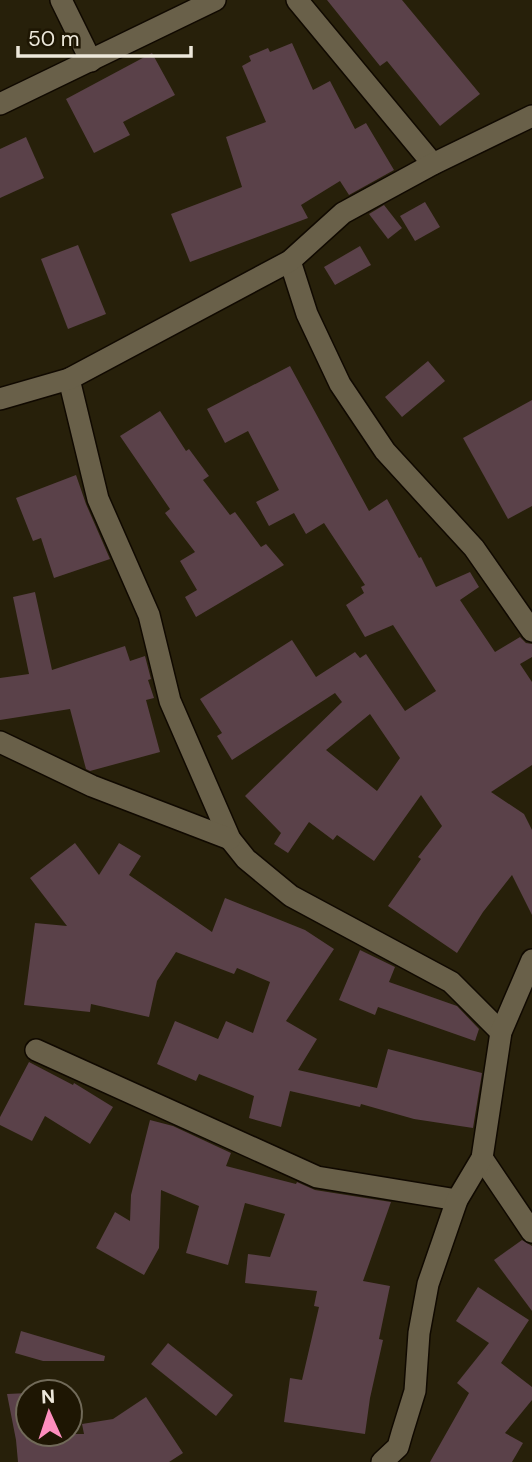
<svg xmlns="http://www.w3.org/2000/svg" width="532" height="1462" font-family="'DM Sans',sans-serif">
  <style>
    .building { fill: #5a4149; fill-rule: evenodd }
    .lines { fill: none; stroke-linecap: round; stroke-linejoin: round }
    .street-casing { stroke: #100900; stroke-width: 24 }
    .street { stroke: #696049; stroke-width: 21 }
  </style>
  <rect width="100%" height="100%" fill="#27200a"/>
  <g class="building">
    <polygon points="327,0 402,0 480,94 440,126 387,61 380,66"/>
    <polygon points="292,43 313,90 330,81 355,129 366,123 394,170 349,195 340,181 301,205 308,218 190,262 171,214 242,187 226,137 266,122 242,66 251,61 249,56 268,48 270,52"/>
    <polygon points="152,53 175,95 123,122 130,135 94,153 66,99"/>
    <polygon points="26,137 44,178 0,198 0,149"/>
    <polygon points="425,202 440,227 415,241 400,216"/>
    <polygon points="384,205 402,228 388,239 369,214"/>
    <polygon points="78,245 106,314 68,329 41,259"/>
    <polygon points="360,246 371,265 335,285 324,267"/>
    <polygon points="428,361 445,381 402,417 385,397"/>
    <path d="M290,366l79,145 18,-12 32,59 2,-1 15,30 34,-15 9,15 -19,13 35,52 25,-15 6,6 6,1v13l-12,7 12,18v83l-41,27 33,22 8,16v85l-20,-40 -29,37 -26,41 -69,-47 33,-47 -3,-2 24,-31 -21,-31 -47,66 -37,-26 -4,5 -24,-18 -21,31 -14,-9 7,-11 -36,-37 97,-94 -7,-9 -103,67 -15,-24 5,-3 -22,-34 92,-59 24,37 39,-25 5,6 6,-4 39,57 31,-20 -43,-66 -28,12 -19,-32 18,-12 -3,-6 4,-2 -41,-62 -18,11 -12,-21 -25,13 -13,-24 23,-12 -31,-59 -23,12 -18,-34zM370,714l30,44 -23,33 -51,-41z"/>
    <polygon points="532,400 532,506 508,519 463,438"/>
    <polygon points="160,411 186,451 189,449 209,476 203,480 230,515 235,512 261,547 266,544 284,565 196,617 185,597 197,590 180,561 195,552 165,513 170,509 120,436"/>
    <polygon points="76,475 86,504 110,559 54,578 41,538 33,541 16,498"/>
    <polygon points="35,592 52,670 125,646 130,661 145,656 151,679 148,680 154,698 146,700 160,752 90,771 86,769 70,709 0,720 0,678 29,674 13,597"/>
    <polygon points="75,843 99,875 119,843 141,856 129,875 212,932 225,898 305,930 334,949 286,1021 317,1039 298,1070 377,1088 388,1049 482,1073 473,1128 414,1119 361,1104 360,1107 290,1091 281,1127 249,1118 254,1096 199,1074 196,1081 157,1064 175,1021 218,1039 226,1021 253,1033 270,982 237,968 234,974 176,952 157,981 149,1017 91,1004 90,1012 24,1005 35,923 67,926 30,878"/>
    <polygon points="360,950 395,967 389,982 457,1006 479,1029 475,1041 378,1007 375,1015 339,1000"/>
    <polygon points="29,1062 73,1085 74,1083 113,1107 90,1144 45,1116 32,1141 0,1125 0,1117"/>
    <polygon points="150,1120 173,1126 231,1153 226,1166 296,1184 297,1182 315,1190 391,1202 363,1281 390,1286 379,1339 383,1340 370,1398 365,1434 284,1422 290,1378 302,1380 319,1307 314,1306 317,1291 245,1283 248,1254 270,1257 285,1214 245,1203 228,1265 186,1253 199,1206 161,1190 159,1248 144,1275 96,1248 115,1212 130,1221 131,1195"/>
    <polygon points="522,1240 532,1246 532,1311 494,1260"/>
    <polygon points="478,1287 529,1320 501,1363 532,1387 532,1400 505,1433 523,1443 512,1462 430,1462 469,1393 457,1383 489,1343 456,1321"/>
    <polygon points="21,1331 105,1356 104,1361 43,1361 15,1353"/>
    <polygon points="168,1343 233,1395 216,1416 151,1364"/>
    <polygon points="28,1393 28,1434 84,1434 82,1424 113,1419 146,1397 183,1453 169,1462 18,1462 16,1440 7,1394"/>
  </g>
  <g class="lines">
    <g class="street-casing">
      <g id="street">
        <polyline points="61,0 91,61"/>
        <polyline points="297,0 433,164"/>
        <polyline points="0,104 215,0"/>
        <polyline points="290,261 307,314 340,384 385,451 474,548 532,631"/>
        <polyline points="69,379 98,499 149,615 170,701 230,839 246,859 291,896 451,982 501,1032"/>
        <polyline points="0,399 69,379 290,261 343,213 433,164 532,116"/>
        <polyline points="0,742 92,786 230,839"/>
        <polyline points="36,1050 317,1177 457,1200"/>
        <polyline points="482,1158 532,1232"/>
        <polyline points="382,1462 398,1447 402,1433 415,1391 419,1333 428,1284 457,1200 482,1158 501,1032 532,960"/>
      </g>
    </g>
    <use href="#street" class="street"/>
  </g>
  <g transform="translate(49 1413) rotate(357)"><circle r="33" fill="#1e1603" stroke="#716a59" stroke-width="2"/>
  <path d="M0-5L12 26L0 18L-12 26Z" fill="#fd8ebe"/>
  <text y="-10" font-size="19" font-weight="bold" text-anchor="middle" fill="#ede8db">N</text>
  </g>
  <path d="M18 46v10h173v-10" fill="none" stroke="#ede8db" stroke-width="3.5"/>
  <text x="28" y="46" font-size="21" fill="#ede8db" stroke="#1e1603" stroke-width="5" paint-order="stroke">50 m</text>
</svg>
